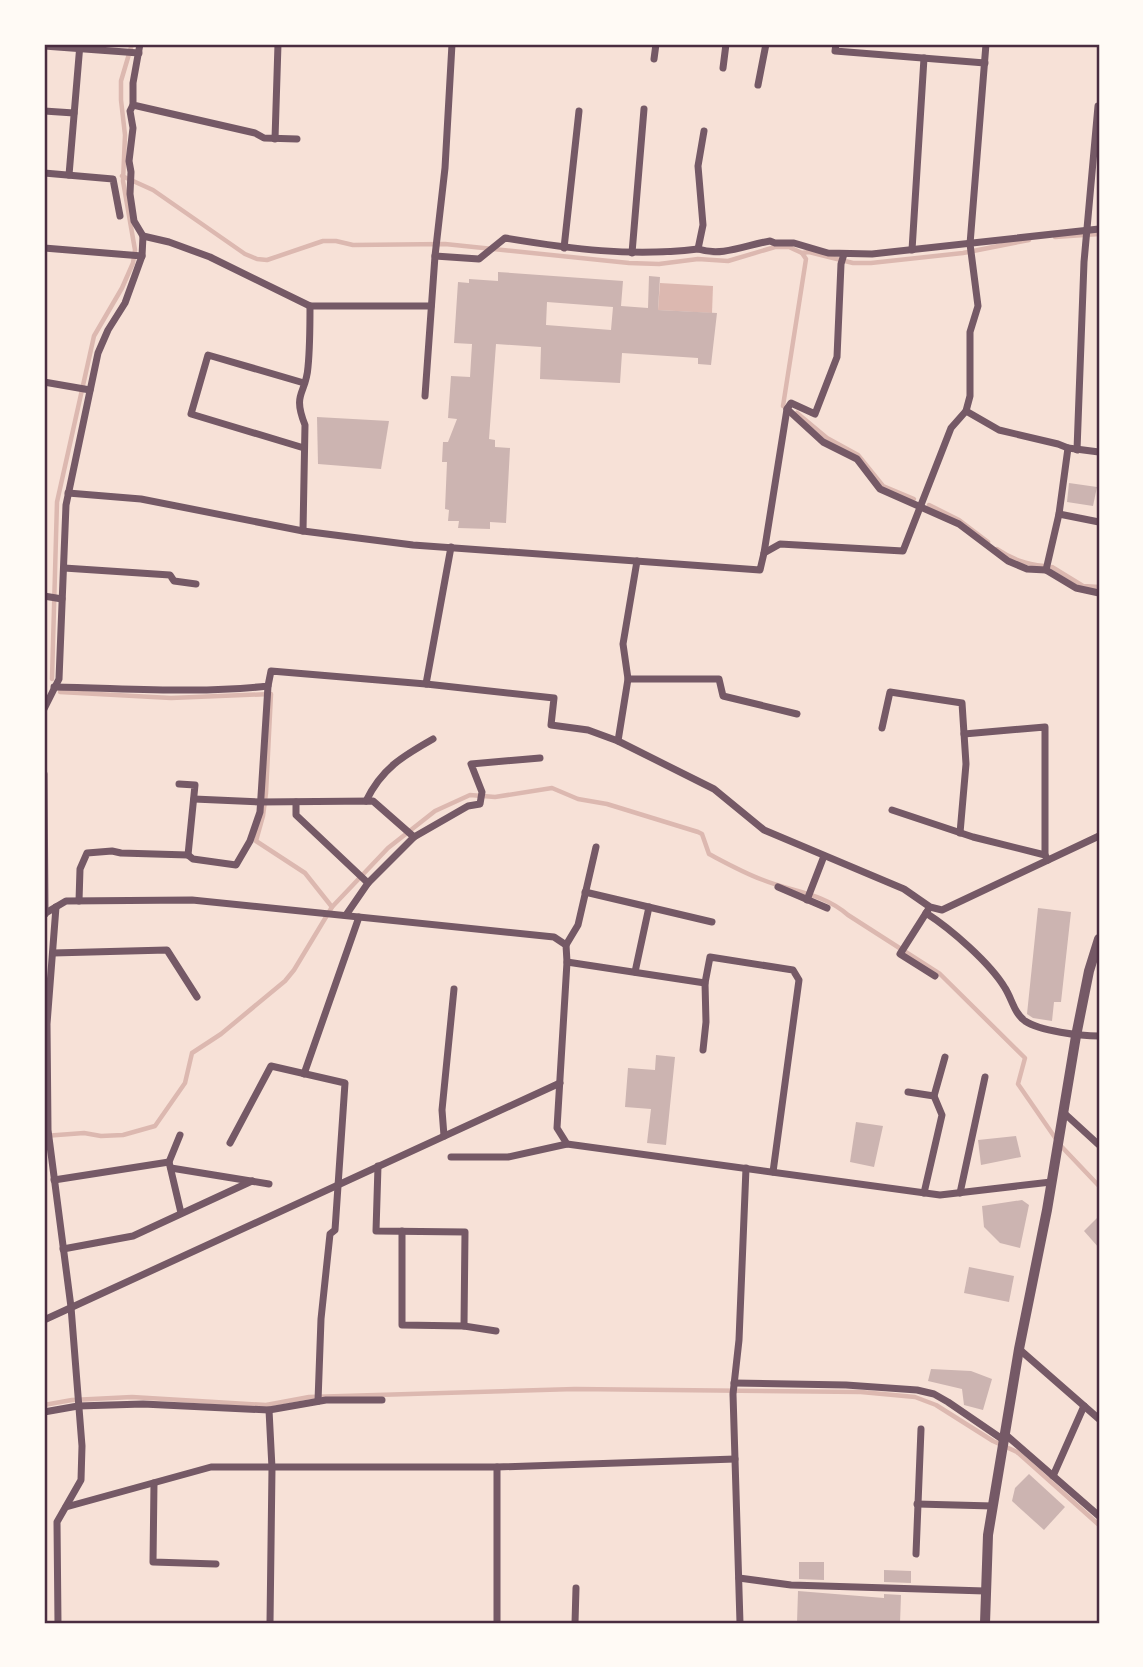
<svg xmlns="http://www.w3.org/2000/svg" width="1143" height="1667" font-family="Poppins,sans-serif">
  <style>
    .water { fill: #dcb8b0 }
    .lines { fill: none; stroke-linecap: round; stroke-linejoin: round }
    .stream { stroke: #dcb8b0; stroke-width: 4.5 }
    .building { fill: #ccb4b1; fill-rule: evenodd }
    .minor { stroke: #755966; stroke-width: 7 }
    .tertiary { stroke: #755966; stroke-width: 10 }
    .neatline { fill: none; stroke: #4a2c40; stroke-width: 2.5 }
  </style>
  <rect width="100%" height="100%" fill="#f7e1d7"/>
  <polygon class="water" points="660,283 713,286 712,313 658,310"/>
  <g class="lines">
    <g class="stream">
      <polyline points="122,176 153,190 245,254 257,259 267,260 323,241 336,241 353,245 445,244 629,263 659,264 698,259 728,261 775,247 789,247 802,253 806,259 783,406"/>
      <polyline points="1055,237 1099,234"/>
      <polyline points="802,253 809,252 853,263 871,263 963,253 1029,240"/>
      <polyline points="797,413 827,438 858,455 883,486 914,499"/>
      <polyline points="929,505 959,520 988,542"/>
      <path d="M997,549c15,10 28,15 47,17"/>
      <polyline points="1052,567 1083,586 1099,587"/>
      <polyline points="52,679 57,502 94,336 122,288 133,263 135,250 123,181 125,135 121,100 121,81 132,44"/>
      <polyline points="60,692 171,698 271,694 266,793 263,816 256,841 305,873 332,907"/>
      <path d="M44,1136l40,-3 17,3 22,-1 32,-9 30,-43 7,-30 29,-19 64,-53 9,-11 38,-63 56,-59 47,-37 35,-16 25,2 57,-9 26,11 29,5 91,28 4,2 7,20c17,9 35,19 54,26 30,12 60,13 85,35l92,59 85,84 -7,26 38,55"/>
      <polyline points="1061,1146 1099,1186"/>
      <polyline points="44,1405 72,1400 132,1397 266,1405 309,1397 575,1389 861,1392 915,1397 936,1405 993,1441 1017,1452 1099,1525"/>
    </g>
  </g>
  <g class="building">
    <path d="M498,272l125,9 -2,25 27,2 1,-32 11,1 -2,33 59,3 -6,52 -13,-1v-6l-76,-5 -2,30 -80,-4 1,-32 -45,-3 -7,95 6,1v7l15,1 -4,75 -16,-1v7l-32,-1 1,-7h-11l1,-11 -4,-1 2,-47h-5l1,-20h5l9,-23 -9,-1 3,-42 19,1 2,-33 -18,-1 4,-61 11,1v-4l29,2zM547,302l66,5 -2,23 -65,-5z"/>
    <polygon points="317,417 389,421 381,469 318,464"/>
    <polygon points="1069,483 1097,487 1093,506 1067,502"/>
    <polygon points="1038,908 1071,912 1061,1002 1054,1002 1052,1021 1033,1018 1027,1014"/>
    <polygon points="656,1055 675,1057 666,1145 647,1143 651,1109 625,1107 628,1068 655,1070"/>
    <polygon points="856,1122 883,1126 874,1167 850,1162"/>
    <polygon points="1016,1136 1021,1157 981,1165 978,1140"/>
    <polygon points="1022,1200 1029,1205 1020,1248 1000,1243 984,1227 982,1206"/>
    <polygon points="1099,1216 1099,1248 1084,1231"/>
    <polygon points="969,1267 1014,1276 1009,1302 964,1293"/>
    <polygon points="931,1369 971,1371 992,1379 983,1410 964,1405 962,1389 928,1381"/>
    <polygon points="1029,1474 1065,1507 1044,1530 1012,1501 1015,1488"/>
    <polygon points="799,1562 824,1562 824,1580 799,1579"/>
    <polygon points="884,1570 911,1571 911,1583 884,1582"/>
    <polygon points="798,1591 884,1598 884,1594 901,1595 900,1623 817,1621 817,1623 797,1623"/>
  </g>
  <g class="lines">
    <g class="minor">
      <polyline points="140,44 133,83 133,105 255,133 264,138 297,139"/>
      <polyline points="836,44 835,51 985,63"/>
      <polyline points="44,46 139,53"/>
      <polyline points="654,59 656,44"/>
      <polyline points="723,68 726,44"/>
      <polyline points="758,85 766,44"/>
      <polyline points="133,105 130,111 133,128 129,161 131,172 130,194 134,221 143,236 142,256"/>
      <polyline points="44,111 74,113"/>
      <path d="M704,131l-6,35 5,59 -5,24c24,8 48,-4 72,-8l5,2h19l34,10 44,1 227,-25"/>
      <polyline points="275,139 278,44"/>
      <polyline points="44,173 113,179 120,216"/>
      <polyline points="69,175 80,44"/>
      <polyline points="143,236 169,242 210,257 310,306"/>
      <polyline points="44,248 142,256 125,303 108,330 98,353 66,505 59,679 44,709"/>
      <polyline points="564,248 579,111"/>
      <polyline points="912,250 924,58"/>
      <polyline points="632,253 644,109"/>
      <polyline points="435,256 445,168 452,44"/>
      <polyline points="44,382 90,390"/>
      <polyline points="304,383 208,355 191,414 304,448"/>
      <path d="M425,396l10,-140 44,3 26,-21c66,11 126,19 193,11"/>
      <polyline points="787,409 823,442 857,459 880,489 959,524 1008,561 1027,569 1046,570 1076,588 1099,593"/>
      <polyline points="966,411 999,430 1058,444 1068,448"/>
      <polyline points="1077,450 1084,262 1098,106"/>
      <polyline points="68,493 141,499 303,531 413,545 760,570 764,553 780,544 903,551 951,428 966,411 970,396 970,332 978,306 970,244 986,44"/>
      <polyline points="1059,514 1099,522"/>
      <path d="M303,531l2,-106c-13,-33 1,-30 3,-58 2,-20 2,-40 2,-61h121"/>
      <polyline points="764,553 787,409 791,403 815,414 837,357 841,264 844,254"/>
      <polyline points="637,561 623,644 628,679 618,741 714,789 764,830 904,889 930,907 942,910 1099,836"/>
      <polyline points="64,568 170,575 174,581 196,584"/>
      <polyline points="1046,570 1059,514 1068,448 1099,452"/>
      <polyline points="44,596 62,599"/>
      <polyline points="628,679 719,679 723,696 797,714"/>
      <polyline points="426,684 451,547"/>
      <path d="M54,687c71,1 142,7 214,-1l3,-15 155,13 128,14 -3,27 37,5 30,11"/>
      <polyline points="882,728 890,692 962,703 966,764 960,833"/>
      <polyline points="964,734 1045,727 1045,855 1048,860"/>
      <polyline points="44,774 45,914"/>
      <polyline points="179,784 195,785 188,855"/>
      <polyline points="194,799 260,802 373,801 414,837"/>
      <path d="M366,801c16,-33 37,-45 67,-62"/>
      <polyline points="296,802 296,815 368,883"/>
      <polyline points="892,810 973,837 1045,855"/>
      <polyline points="778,887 827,908"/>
      <polyline points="585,892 712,922"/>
      <polyline points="807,900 824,856"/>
      <polyline points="79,901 80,869 87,853 112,851 121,853 188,855 193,859 236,865 250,841 260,812 268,686"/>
      <polyline points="56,907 47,1024 48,1130 71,1307 82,1446 81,1480 57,1522 58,1623"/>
      <polyline points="928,910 900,954 935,976"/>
      <path d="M926,913c25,16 64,50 79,75 7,11 9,25 20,33 15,10 55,15 74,15"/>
      <polyline points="44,914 66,901 192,900 554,937 566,945 567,962 557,1128 567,1144 940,1195 1051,1182"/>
      <polyline points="346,915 368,883 414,837 468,806 480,804 482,792 471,764 540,758"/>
      <polyline points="566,945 578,925 596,847"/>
      <polyline points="53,953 167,950 197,997"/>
      <polyline points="567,962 705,983 710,957 793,970 799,980 773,1172"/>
      <polyline points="635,972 649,907"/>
      <polyline points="703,1050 706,1022 705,983"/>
      <polyline points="304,1074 359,917"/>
      <polyline points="908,1092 934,1096 942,1115 924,1193"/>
      <polyline points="934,1096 945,1057"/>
      <polyline points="1063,1112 1099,1145"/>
      <polyline points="444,1136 442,1110 454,989"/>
      <polyline points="230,1143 271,1066 345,1083 335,1230 330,1234 321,1319 318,1401"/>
      <polyline points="451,1157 508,1157 567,1144"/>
      <polyline points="169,1162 180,1135"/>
      <polyline points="378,1166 376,1231 465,1232 464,1326"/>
      <polyline points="171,1168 269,1184"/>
      <polyline points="54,1180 169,1162 181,1213"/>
      <polyline points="960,1193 985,1077"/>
      <polyline points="402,1231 402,1325 464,1326 496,1331"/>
      <polyline points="63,1249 133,1236 252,1181"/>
      <polyline points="44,1320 560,1083"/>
      <polyline points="1019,1349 1099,1419"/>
      <polyline points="734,1383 846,1385 917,1390 934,1394 948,1402 1005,1441"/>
      <polyline points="269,1410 272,1468 270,1623"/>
      <polyline points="44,1412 78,1406 143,1404 269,1410 326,1400 382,1400"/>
      <polyline points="1006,1435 1099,1516"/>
      <polyline points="1053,1476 1084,1406"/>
      <polyline points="154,1483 153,1562 216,1564"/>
      <polyline points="917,1504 993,1506"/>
      <polyline points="66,1507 211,1467 497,1467 735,1459"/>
      <polyline points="916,1554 921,1429"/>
      <polyline points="739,1578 791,1585 985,1591"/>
      <polyline points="497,1623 497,1467"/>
      <polyline points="575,1623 576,1588"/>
      <polyline points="740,1623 733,1394 739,1340 746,1168"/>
    </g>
    <polyline class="tertiary" points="985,1623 988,1535 1019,1349 1047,1210 1076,1036 1089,971 1099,939"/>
  </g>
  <rect width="1143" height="1667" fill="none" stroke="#fffaf5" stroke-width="91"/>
  <rect x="46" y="46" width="1052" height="1576" class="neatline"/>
</svg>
